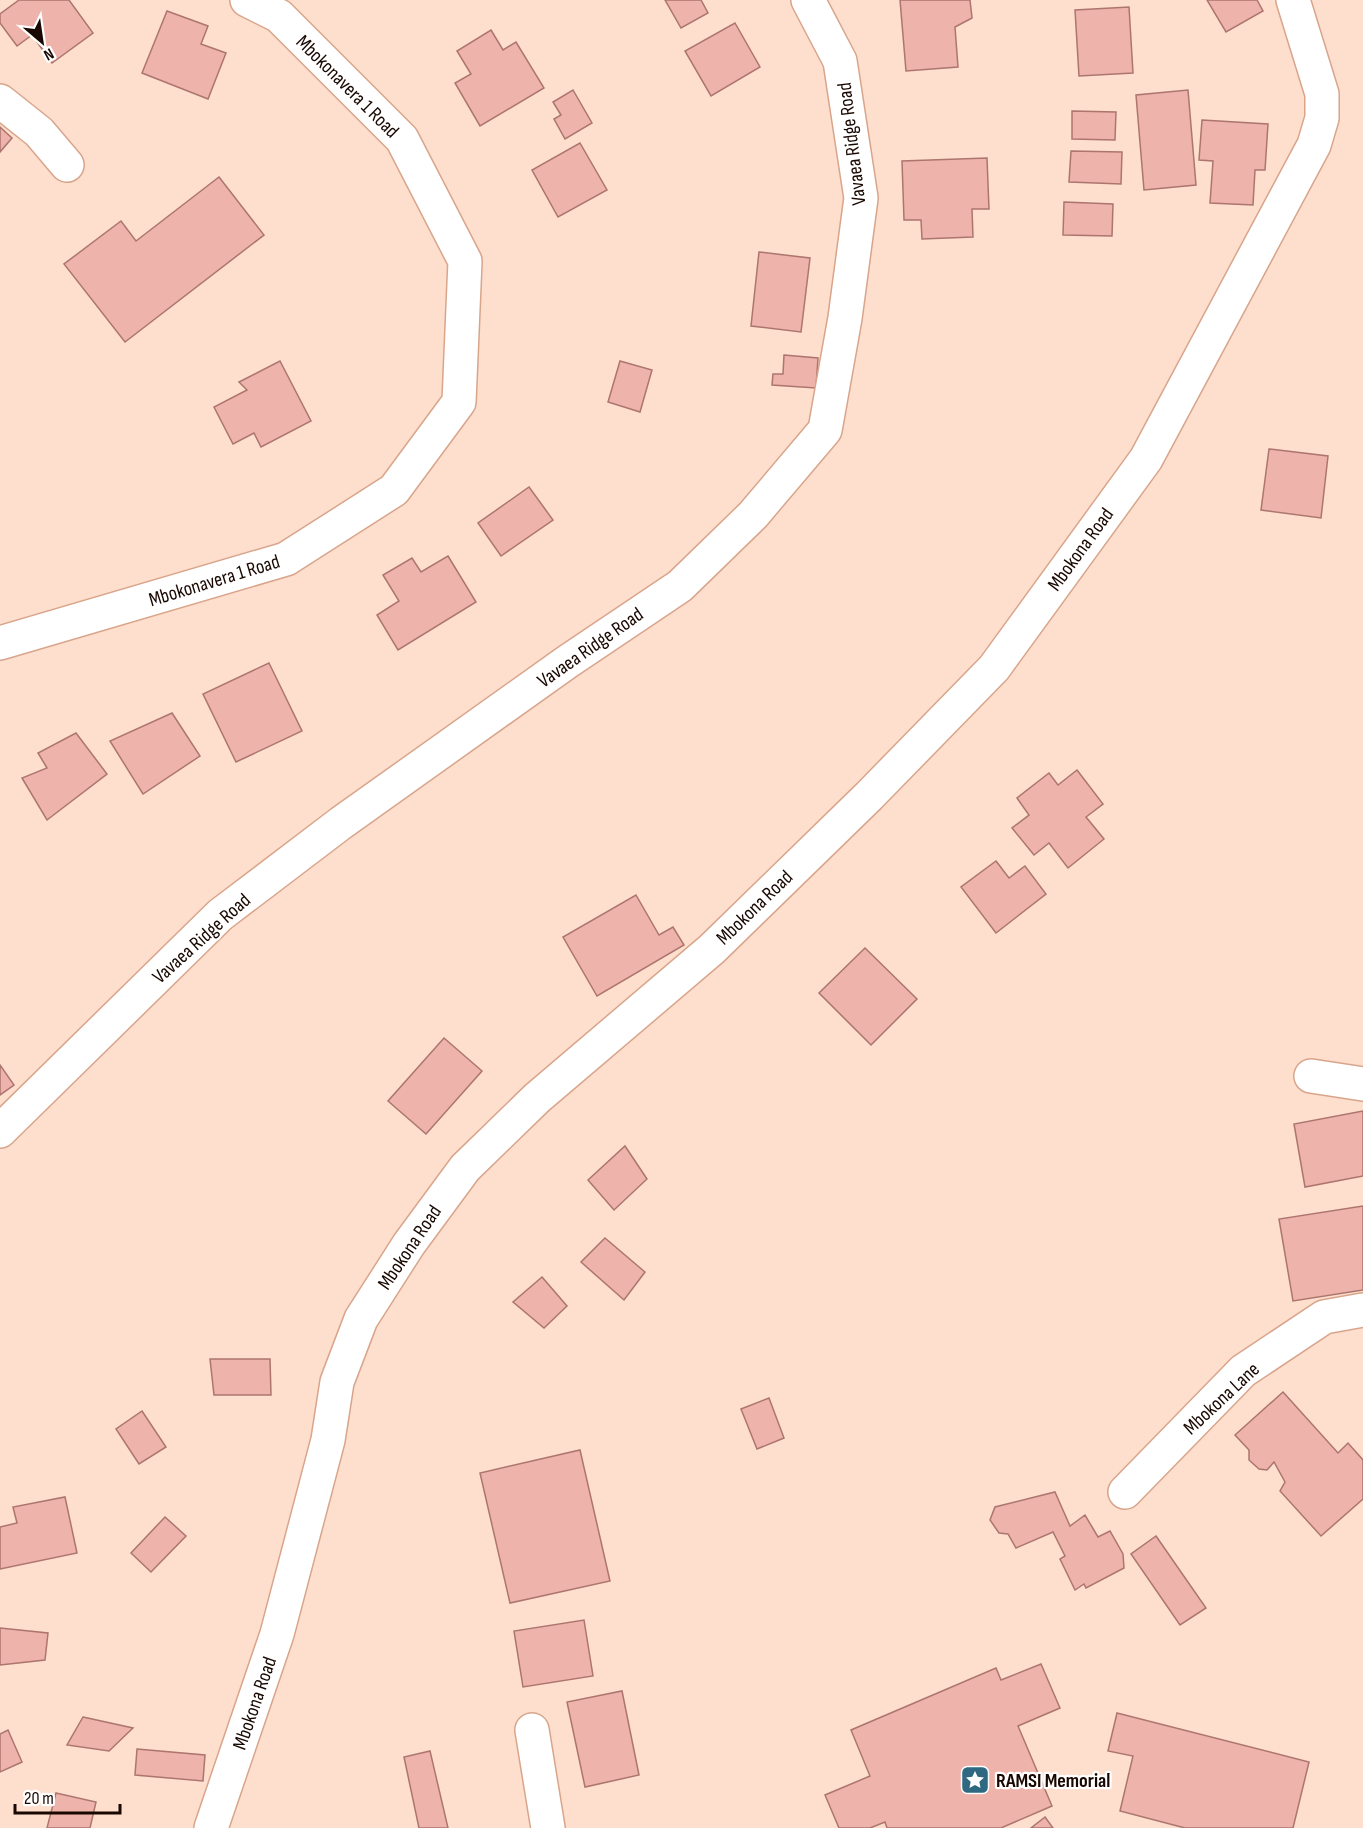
<svg xmlns="http://www.w3.org/2000/svg" width="1363" height="1828" font-family="'Sofia Sans Condensed',sans-serif">
  <style>
    .building { fill: #eeb3ab; stroke: #ac766e; stroke-width: 1.5 }
    .lines { fill: none; stroke-linecap: round; stroke-linejoin: round }
    .minor-casing { stroke: #d8a58b; stroke-width: 36 }
    .minor { stroke: #fff; stroke-width: 33 }
    .labels { text-anchor: middle; stroke-width: 4.5; stroke-linejoin: round; paint-order: stroke }
    .street-label { font-size: 20px; fill: #190802; stroke: #fff }
    .poi-label { font-size: 20px; font-weight: bold; fill: #190802; stroke: #fff; text-anchor: start }
  </style>
  <rect width="100%" height="100%" fill="#fedecd"/>
  <g class="building">
    <polygon points="19,0 69,0 93,33 52,63 32,35 17,46 0,23 0,14"/>
    <polygon points="665,0 701,0 708,13 681,28"/>
    <polygon points="900,0 970,0 972,18 955,27 958,67 906,71"/>
    <polygon points="1207,0 1257,0 1263,11 1226,32"/>
    <polygon points="1129,7 1133,73 1079,76 1075,10"/>
    <polygon points="167,11 208,26 201,44 226,53 208,99 142,73"/>
    <polygon points="735,23 760,67 711,96 685,51"/>
    <polygon points="491,30 503,50 516,42 544,88 480,126 455,83 471,74 457,51"/>
    <polygon points="573,90 592,123 565,139 554,119 561,115 553,102"/>
    <polygon points="1188,90 1196,185 1144,190 1136,95"/>
    <polygon points="1072,111 1116,112 1115,140 1072,139"/>
    <polygon points="1202,120 1268,124 1265,170 1255,170 1253,205 1210,203 1213,161 1199,160"/>
    <polygon points="0,127 12,138 0,152"/>
    <polygon points="580,143 607,190 558,217 532,170"/>
    <polygon points="1071,151 1122,152 1121,184 1069,182"/>
    <polygon points="987,158 989,209 972,209 973,237 922,239 921,220 904,220 902,161"/>
    <polygon points="219,177 264,235 125,342 64,264 121,221 136,241"/>
    <polygon points="1064,202 1113,204 1112,236 1063,235"/>
    <polygon points="759,252 810,258 801,332 751,326"/>
    <polygon points="784,355 818,358 816,388 772,385 773,374 783,374"/>
    <polygon points="280,361 311,421 261,447 254,433 233,444 214,407 247,390 239,382"/>
    <polygon points="620,361 652,370 640,412 608,402"/>
    <polygon points="1269,449 1328,456 1321,518 1261,510"/>
    <polygon points="529,487 553,520 501,556 478,523"/>
    <polygon points="448,556 476,602 398,650 377,615 399,601 383,575 412,558 421,572"/>
    <polygon points="269,663 302,731 236,762 203,694"/>
    <polygon points="172,713 200,756 143,794 110,741"/>
    <polygon points="76,733 107,774 47,820 22,778 47,768 38,753"/>
    <polygon points="1077,770 1103,804 1086,817 1104,839 1068,868 1049,843 1034,855 1012,828 1029,815 1017,798 1049,773 1058,785"/>
    <polygon points="996,861 1009,878 1025,866 1046,894 996,933 961,887"/>
    <polygon points="636,895 659,935 673,927 684,945 597,996 563,937"/>
    <polygon points="865,948 917,999 871,1045 819,993"/>
    <polygon points="444,1038 482,1071 426,1134 388,1101"/>
    <polygon points="0,1065 14,1085 0,1095"/>
    <polygon points="1363,1111 1363,1176 1305,1187 1294,1124"/>
    <polygon points="625,1146 647,1179 614,1210 588,1180"/>
    <polygon points="1363,1206 1363,1290 1293,1301 1279,1219"/>
    <polygon points="605,1238 645,1272 624,1300 581,1262"/>
    <polygon points="542,1277 567,1306 544,1328 513,1302"/>
    <polygon points="210,1359 270,1359 271,1395 214,1395"/>
    <polygon points="1283,1392 1338,1453 1348,1443 1363,1460 1363,1499 1321,1536 1280,1491 1285,1482 1274,1462 1267,1470 1259,1469 1249,1460 1249,1450 1235,1435"/>
    <polygon points="769,1398 784,1438 757,1449 741,1409"/>
    <polygon points="142,1411 166,1447 139,1464 116,1429"/>
    <polygon points="580,1450 610,1581 510,1603 480,1473"/>
    <polygon points="1055,1492 1070,1526 1085,1515 1098,1537 1110,1531 1123,1554 1124,1568 1086,1588 1084,1584 1075,1590 1060,1559 1065,1556 1053,1532 1016,1548 1008,1534 999,1533 990,1520 995,1507"/>
    <polygon points="65,1497 77,1553 0,1569 0,1527 17,1523 13,1507"/>
    <polygon points="165,1517 186,1536 151,1572 131,1553"/>
    <polygon points="1156,1536 1206,1608 1180,1625 1131,1554"/>
    <polygon points="584,1620 593,1676 523,1687 514,1631"/>
    <polygon points="0,1628 48,1633 45,1660 0,1665"/>
    <polygon points="1041,1664 1060,1708 1018,1726 1052,1806 1001,1828 887,1828 885,1822 870,1828 839,1828 825,1795 870,1776 851,1730 996,1668 1001,1680"/>
    <polygon points="622,1691 639,1775 585,1787 567,1702"/>
    <polygon points="1117,1713 1309,1762 1293,1828 1185,1828 1120,1811 1133,1756 1108,1751"/>
    <polygon points="83,1717 133,1728 109,1751 67,1745"/>
    <polygon points="8,1730 22,1762 0,1772 0,1734"/>
    <polygon points="137,1749 205,1755 203,1781 135,1775"/>
    <polygon points="430,1751 448,1828 419,1828 404,1757"/>
    <polygon points="56,1793 96,1802 90,1828 47,1828"/>
    <polygon points="1045,1817 1053,1828 1031,1828"/>
  </g>
  <g class="lines">
    <g class="minor-casing">
      <g id="minor">
        <polyline points="0,101 39,132 67,165"/>
        <polyline points="0,643 286,559 394,490 459,402 465,261 402,139 279,16 247,0"/>
        <polyline points="1311,1076 1363,1084"/>
        <polyline points="0,1131 220,915 341,823 567,662 680,586 753,515 825,430 845,318 861,198 840,61 808,0"/>
        <polyline points="1125,1492 1243,1371 1324,1317 1363,1310"/>
        <polyline points="532,1730 548,1828"/>
        <polyline points="211,1828 277,1634 328,1440 337,1382 361,1319 409,1244 465,1168 537,1098 712,949 869,796 994,668 1146,459 1314,145 1322,118 1322,94 1293,0"/>
      </g>
    </g>
    <use href="#minor" class="minor"/>
  </g>
  <defs>
    <g id="sight-square" transform="scale(1.5)"><rect x="-9" y="-9" width="18" height="18" rx="4" fill="#2e6981" stroke="#fff"/><path d="M0-6L1.8-2.2L6-1.7L2.9 1.2L3.7 5.4L0 3.3L-3.7 5.4L-2.9 1.2L-6-1.7L-1.8-2.2Z" fill="#fff"/></g>
  </defs>
  <g fill-rule="evenodd">
    <use href="#sight-square" x="975" y="1780"/>
  </g>
  <g class="labels">
    <g class="street-label">
      <text transform="translate(348 86) rotate(45)" y="7">Mbokonavera 1 Road</text>
      <text transform="translate(851 144) rotate(-97)" y="7">Vavaea Ridge Road</text>
      <text transform="translate(1080 549) rotate(-54)" y="7">Mbokona Road</text>
      <text transform="translate(214 580) rotate(-17)" y="7">Mbokonavera 1 Road</text>
      <text transform="translate(590 647) rotate(-35)" y="7">Vavaea Ridge Road</text>
      <text transform="translate(754 907) rotate(-44)" y="7">Mbokona Road</text>
      <text transform="translate(201 938) rotate(-42)" y="7">Vavaea Ridge Road</text>
      <text transform="translate(409 1247) rotate(-56)" y="7">Mbokona Road</text>
      <text transform="translate(1221 1398) rotate(-43)" y="7">Mbokona Lane</text>
      <text transform="translate(254 1703) rotate(-71)" y="7">Mbokona Road</text>
    </g>
    <g class="poi-label">
      <text x="996" y="1787">RAMSI Memorial</text>
    </g>
  </g>
  <g transform="translate(42 42) rotate(151)" stroke="#ffffff" stroke-width="4.5" paint-order="stroke">
  <path d="M0-4.5L10 22L0 15L-10 22Z" fill="#190802"/>
  <text y="-9" font-size="16" font-weight="bold" text-anchor="middle" fill="#190802">N</text>
  </g>
  <path d="M15 1804v9h105v-9" fill="none" stroke="#190802" stroke-width="3"/>
  <text x="24" y="1804" font-size="18" fill="#190802" stroke="#ffffff" stroke-width="4.5" paint-order="stroke">20 m</text>
</svg>
